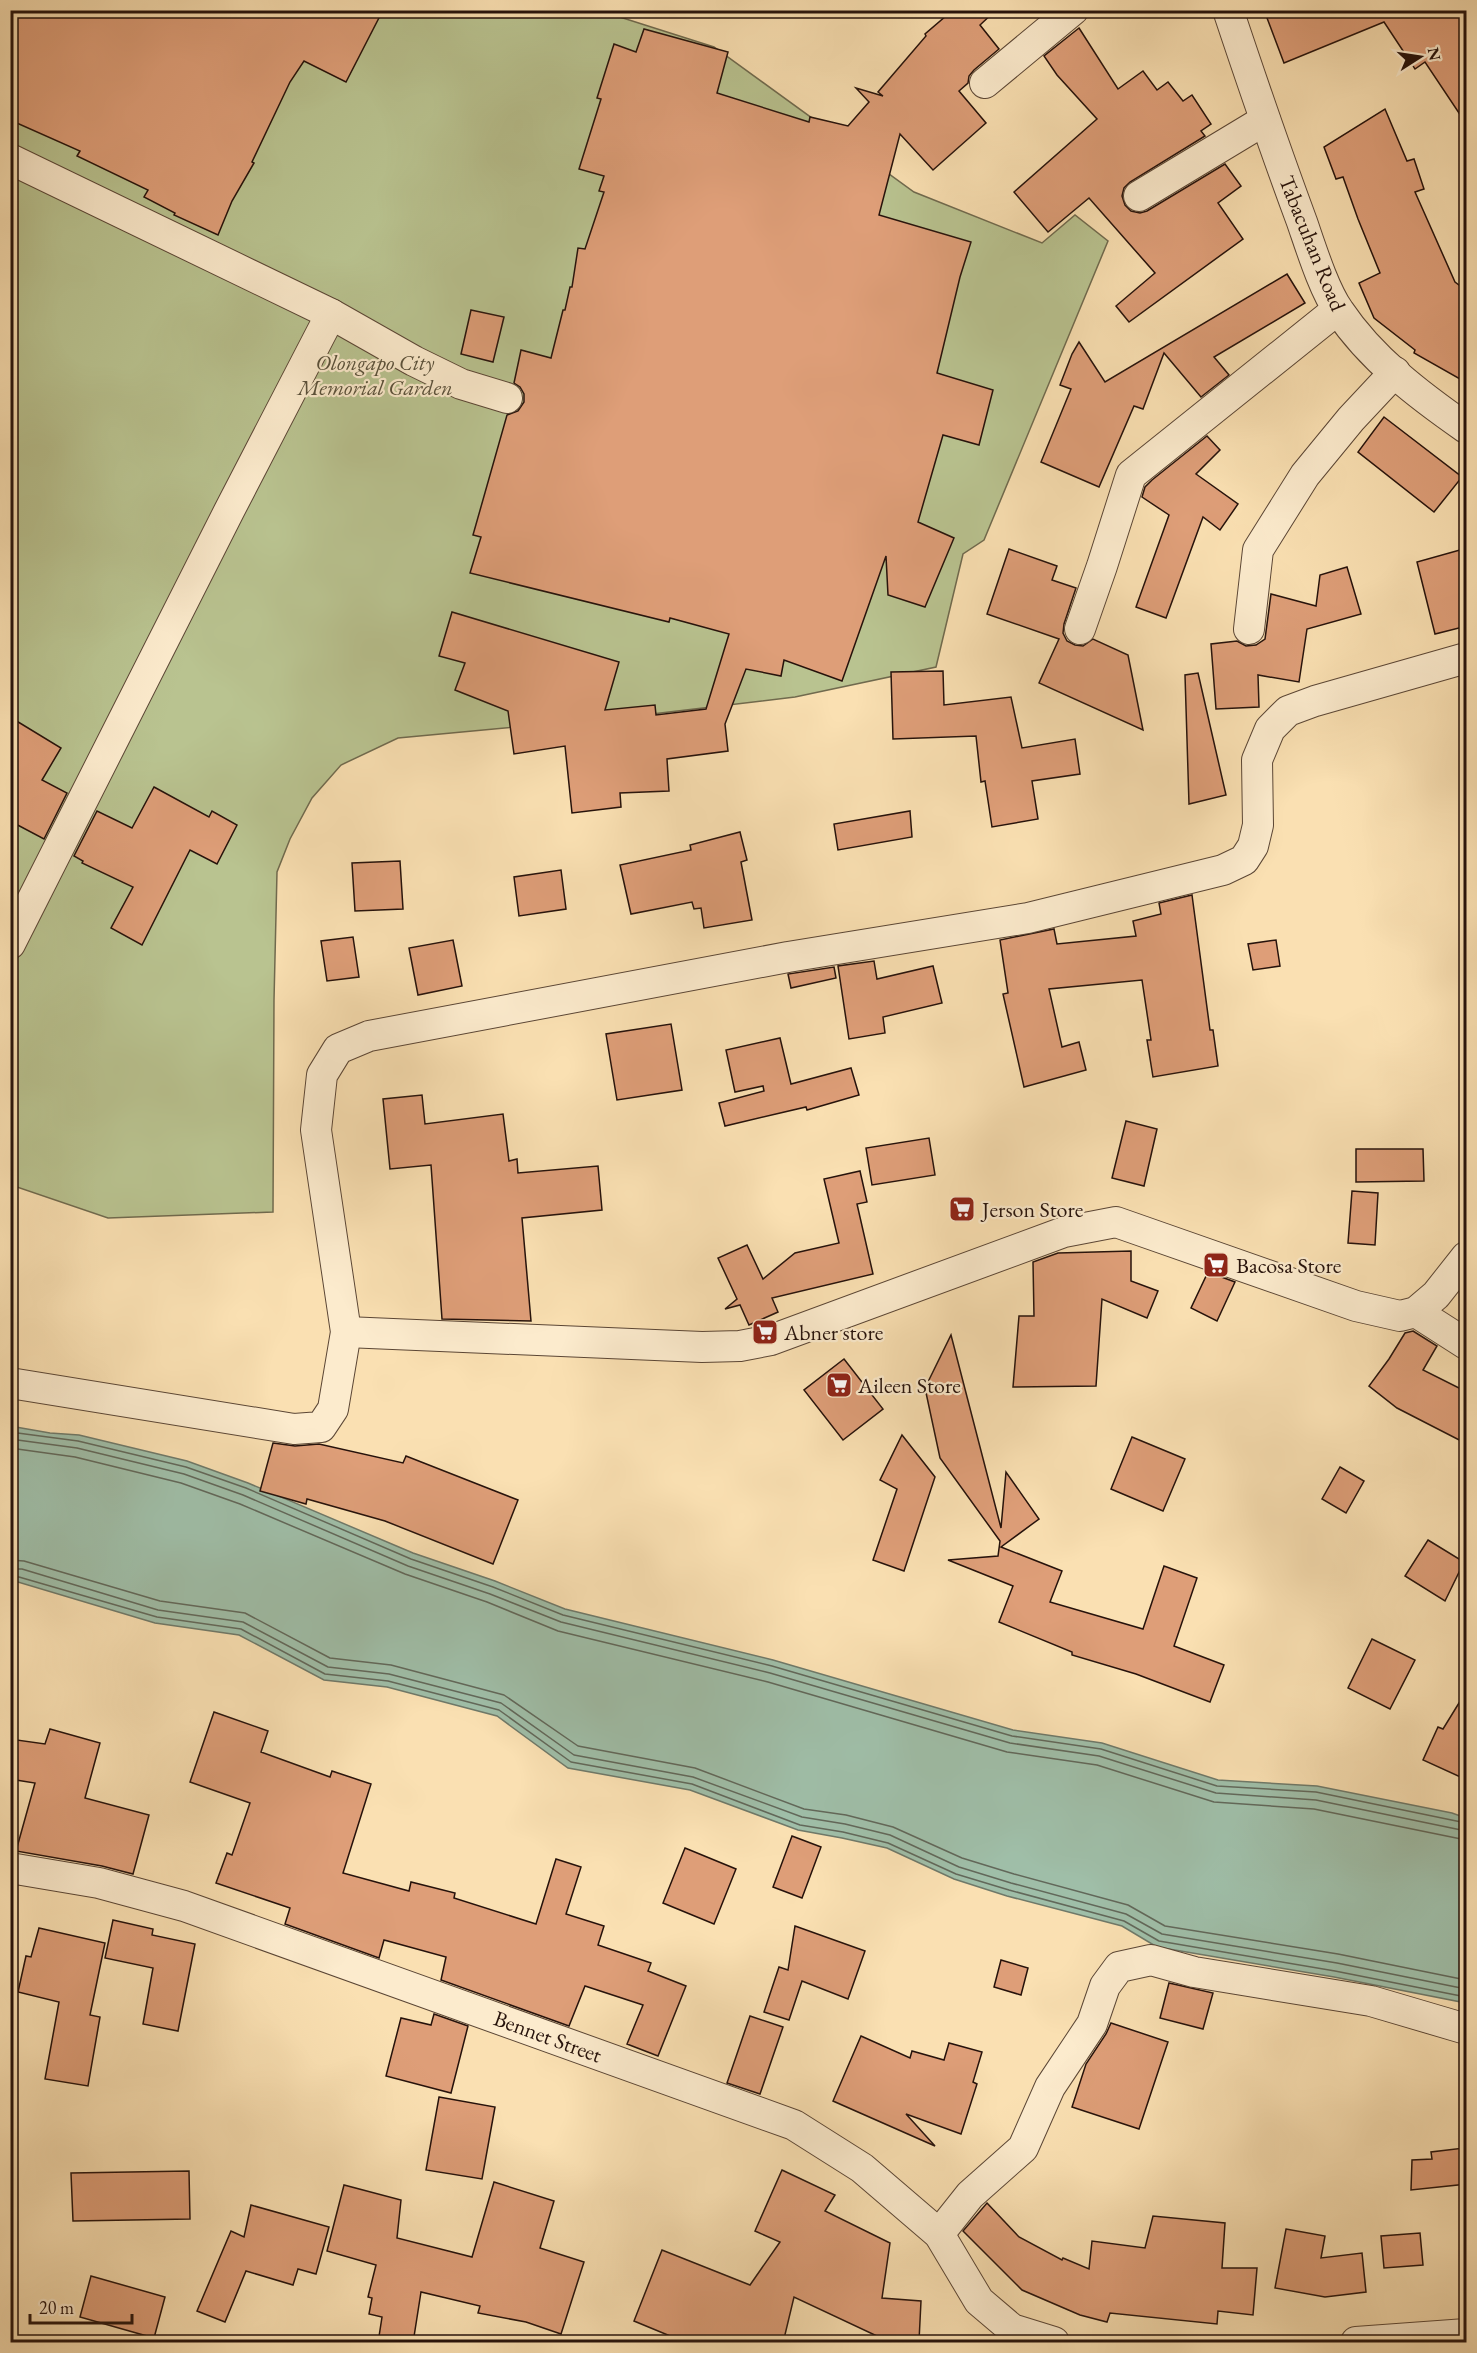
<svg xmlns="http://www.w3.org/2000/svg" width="1477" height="2353" font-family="'EB Garamond',serif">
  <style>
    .green { fill: #b9c390; stroke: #706a4e; stroke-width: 1.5 }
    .water { fill: #9fbea8; stroke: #6f7969; stroke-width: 1.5 }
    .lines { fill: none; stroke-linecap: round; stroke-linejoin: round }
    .shore { stroke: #62685a; stroke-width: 1.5 }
    .building { fill: #de9e78; stroke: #26120b; stroke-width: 1.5 }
    .street-casing { stroke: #5b4635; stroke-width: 32 }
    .street { stroke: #fcebcd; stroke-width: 30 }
    .labels { text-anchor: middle; stroke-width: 4.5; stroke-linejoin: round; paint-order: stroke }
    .street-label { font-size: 22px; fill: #26120b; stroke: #fcebcd }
    .park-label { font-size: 22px; font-style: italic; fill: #59503a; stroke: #fcebcd }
    .poi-label { font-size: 22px; fill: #26120b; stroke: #fcebcd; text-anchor: start }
  </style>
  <rect width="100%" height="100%" fill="#fae0b2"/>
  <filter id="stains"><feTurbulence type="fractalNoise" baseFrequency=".00333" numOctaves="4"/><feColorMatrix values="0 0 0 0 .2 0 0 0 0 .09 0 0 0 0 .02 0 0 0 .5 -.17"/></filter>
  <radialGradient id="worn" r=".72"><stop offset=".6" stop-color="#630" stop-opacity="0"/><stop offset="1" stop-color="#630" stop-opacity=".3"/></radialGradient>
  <polygon class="green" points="11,11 601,11 714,47 914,192 1042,243 1075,215 1108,241 984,540 963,554 936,667 795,697 652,714 398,738 341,765 312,798 290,839 277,872 274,1000 273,1212 108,1218 11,1185"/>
  <polygon class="water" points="10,1426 50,1433 79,1435 187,1461 248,1483 413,1553 495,1581 565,1609 773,1660 1013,1730 1102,1743 1218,1780 1317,1786 1452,1813 1466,1818 1466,2003 1334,1977 1157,1947 1122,1926 1007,1896 954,1879 887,1848 842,1838 798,1830 690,1790 568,1768 497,1716 387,1687 324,1680 239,1635 155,1623 18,1582 11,1583"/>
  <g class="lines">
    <g class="shore">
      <polyline points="10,1432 78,1441 186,1467 246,1488 411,1559 493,1587 563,1615 772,1666 1012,1736 1101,1749 1217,1786 1316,1792 1466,1823"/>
      <polyline points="10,1439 77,1448 184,1474 243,1495 408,1566 490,1594 561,1622 770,1673 1010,1743 1099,1756 1216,1793 1316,1800 1466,1831"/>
      <polyline points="10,1448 75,1457 181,1483 240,1504 405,1574 487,1602 558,1631 768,1682 1007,1752 1097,1765 1214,1802 1314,1809 1466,1840"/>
      <polyline points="10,1560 24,1561 160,1601 245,1613 330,1658 391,1665 504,1695 578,1746 695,1768 804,1809 846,1815 893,1827 962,1858 1014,1874 1128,1905 1165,1926 1338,1954 1466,1980"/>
      <polyline points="10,1569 22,1569 158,1610 243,1622 328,1667 389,1674 501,1703 574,1755 693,1777 802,1817 845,1824 890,1835 959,1867 1011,1883 1126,1914 1162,1934 1337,1963 1466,1989"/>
      <polyline points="10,1577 19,1577 157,1617 241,1629 325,1674 388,1681 499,1710 571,1762 692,1784 800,1825 843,1832 888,1843 956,1874 1009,1890 1124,1921 1159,1941 1335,1971 1466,1997"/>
    </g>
  </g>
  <g class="building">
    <polygon points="10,10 383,10 346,82 304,61 290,82 252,162 254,163 232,201 218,235 174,215 175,213 144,197 148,190 77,156 80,151 10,120"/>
    <polygon points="953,10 996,10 980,25 999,49 974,70 969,76 968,83 959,91 986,123 933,170 900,134 879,215 971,242 960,277 937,373 993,390 979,445 943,435 918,522 954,538 925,607 888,595 886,556 842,681 784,660 781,676 746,669 725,724 728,751 667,759 669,791 620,793 621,807 572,813 565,746 514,754 508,711 455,690 465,663 439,656 452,612 619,662 605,710 655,705 656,715 706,709 729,634 670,618 669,622 470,573 481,537 473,535 507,415 518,411 524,402 524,394 520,387 514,383 521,350 551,358 563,310 565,310 570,287 572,287 578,248 585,249 604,192 599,191 604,176 579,169 601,99 597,98 614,44 636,52 644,29 728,52 717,93 809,122 810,117 848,126 869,102 856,88 883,96 878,92 926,36 925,34"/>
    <polygon points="1264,10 1467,10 1467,125 1425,62 1415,69 1384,22 1284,63"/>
    <polygon points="1079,28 1118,89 1143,71 1157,90 1168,82 1183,101 1192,95 1211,124 1201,131 1205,136 1130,182 1124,188 1122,196 1125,205 1131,211 1140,213 1147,211 1225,164 1241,186 1218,203 1243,239 1129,322 1116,306 1155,273 1089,198 1048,232 1014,192 1097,119 1057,75 1044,56"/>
    <polygon points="1385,109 1407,161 1414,159 1424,189 1415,192 1455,282 1467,291 1467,383 1414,353 1415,350 1374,318 1359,283 1380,273 1358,219 1343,177 1336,179 1324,147"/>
    <polygon points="1287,274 1305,303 1214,357 1229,375 1201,397 1164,353 1143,409 1134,406 1099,487 1041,462 1071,389 1060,385 1072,354 1079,342 1105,382"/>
    <polygon points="471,310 504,317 493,362 461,354"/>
    <polygon points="1384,417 1462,477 1434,512 1358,452"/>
    <polygon points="1207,436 1220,450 1196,474 1238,504 1220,530 1203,517 1166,618 1136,607 1169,515 1142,497 1145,487 1152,480"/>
    <polygon points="1467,548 1467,626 1435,634 1417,562"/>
    <polygon points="1009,549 1057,566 1052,580 1076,588 1064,624 1063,633 1067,641 1075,645 1083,646 1093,639 1128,655 1143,730 1039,683 1059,639 987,614"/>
    <polygon points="1347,567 1361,614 1307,629 1299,682 1258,675 1259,707 1216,709 1211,644 1237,641 1246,646 1256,645 1265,639 1271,594 1316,606 1320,575"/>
    <polygon points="943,671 944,705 1011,697 1022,748 1075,739 1080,774 1032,781 1038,819 992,827 985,781 981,782 976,736 893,739 891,672"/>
    <polygon points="1198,673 1226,795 1189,804 1185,675"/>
    <polygon points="10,717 61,748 42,780 67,793 44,839 10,821"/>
    <polygon points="154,787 209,817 212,811 237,825 217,864 190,850 142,945 111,928 133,887 82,863 83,861 74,856 97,811 132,828"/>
    <polygon points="910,811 912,837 838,850 834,824"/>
    <polygon points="740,832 747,860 741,862 752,920 704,928 701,908 694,909 692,902 631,914 620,865 691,850 690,845"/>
    <polygon points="400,861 403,909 355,911 352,863"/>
    <polygon points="561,870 566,909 519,916 514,877"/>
    <polygon points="1192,895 1210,1030 1213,1030 1218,1066 1153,1077 1147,1040 1151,1040 1142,980 1049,989 1062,1047 1079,1042 1086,1070 1024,1087 1003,994 1008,993 1000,940 1054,929 1057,944 1136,936 1133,921 1161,914 1159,903"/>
    <polygon points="353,937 359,977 327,981 321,941"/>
    <polygon points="453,940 462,986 418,995 409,948"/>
    <polygon points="1276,940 1280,966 1253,970 1248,944"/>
    <polygon points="874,961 877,979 933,966 942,1003 883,1017 885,1033 849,1039 838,966"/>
    <polygon points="834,967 836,978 791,988 788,974"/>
    <polygon points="671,1024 682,1090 617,1100 606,1034"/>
    <polygon points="780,1038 791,1084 851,1068 859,1095 807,1110 806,1107 725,1126 719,1103 764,1091 763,1086 735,1092 726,1050"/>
    <polygon points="422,1095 425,1124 503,1114 509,1161 517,1159 518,1173 598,1166 602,1210 522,1218 531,1321 442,1319 431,1165 390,1169 383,1099"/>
    <polygon points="1126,1121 1157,1129 1144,1186 1112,1178"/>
    <polygon points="929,1138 935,1175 872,1185 866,1148"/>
    <polygon points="1356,1149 1423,1149 1424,1181 1356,1182"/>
    <polygon points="860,1171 867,1202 857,1204 873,1274 772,1298 778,1312 749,1325 740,1305 725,1309 737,1299 718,1258 747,1245 763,1279 795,1253 839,1243 824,1179"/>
    <polygon points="1352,1191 1378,1193 1375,1245 1348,1243"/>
    <polygon points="1131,1251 1131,1281 1158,1291 1147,1318 1102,1299 1096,1386 1013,1387 1019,1316 1034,1316 1033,1262 1058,1253"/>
    <polygon points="1208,1272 1235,1282 1217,1321 1191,1308"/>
    <polygon points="1413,1331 1437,1346 1423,1370 1467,1392 1467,1444 1397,1408 1369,1386 1389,1359 1405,1333"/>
    <polygon points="951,1335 1001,1528 1006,1472 1039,1519 1001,1547 1062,1571 1050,1602 1143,1629 1164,1566 1197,1578 1174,1646 1224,1665 1210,1702 1136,1674 1072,1655 1072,1652 999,1622 1013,1586 948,1560 998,1556 1000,1541 940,1458 925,1388"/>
    <polygon points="844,1359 883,1409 843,1440 804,1390"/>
    <polygon points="902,1435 935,1477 904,1571 873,1560 897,1489 880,1480"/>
    <polygon points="1132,1437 1185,1459 1163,1511 1111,1489"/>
    <polygon points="273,1443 295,1446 319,1444 403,1463 406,1456 518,1500 493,1564 385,1521 307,1499 306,1504 260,1491"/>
    <polygon points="1340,1467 1364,1481 1346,1513 1322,1499"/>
    <polygon points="1428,1540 1464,1562 1445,1601 1405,1576"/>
    <polygon points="1372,1639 1415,1660 1390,1709 1348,1688"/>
    <polygon points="1467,1690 1467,1780 1423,1760 1438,1727 1443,1729"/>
    <polygon points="214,1712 268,1731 261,1752 330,1777 332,1771 371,1784 343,1873 409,1891 411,1882 455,1893 454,1898 536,1924 556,1859 581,1867 566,1914 604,1926 598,1945 651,1963 648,1971 686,1986 658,2056 627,2044 643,2005 585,1986 569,2026 441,1980 446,1957 384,1940 379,1958 285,1924 290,1908 216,1883 227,1853 232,1855 250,1803 190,1782"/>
    <polygon points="50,1729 100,1743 85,1798 149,1815 133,1874 102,1866 16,1851 35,1783 10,1779 10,1739 45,1744"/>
    <polygon points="792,1836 821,1847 802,1898 773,1887"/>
    <polygon points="685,1848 736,1869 714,1924 663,1903"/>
    <polygon points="113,1920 153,1929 152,1935 195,1944 178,2031 143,2024 153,1968 105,1958"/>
    <polygon points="795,1926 865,1951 848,1999 802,1981 789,2020 764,2012 779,1967 788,1970"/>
    <polygon points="39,1928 105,1943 90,2015 100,2017 88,2086 45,2079 59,2002 18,1992 26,1956 31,1957"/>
    <polygon points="1001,1960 1028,1968 1021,1995 994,1987"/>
    <polygon points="1169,1983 1213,1993 1203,2029 1160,2018"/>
    <polygon points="434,2014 468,2026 451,2093 386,2076 401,2018 431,2025"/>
    <polygon points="750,2016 783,2027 760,2094 727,2083"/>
    <polygon points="1111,2023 1168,2042 1139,2129 1072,2107 1086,2064 1106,2034"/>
    <polygon points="861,2036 910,2058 912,2051 944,2060 949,2043 982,2052 973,2082 977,2084 961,2134 906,2114 935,2146 833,2101"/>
    <polygon points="439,2097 495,2107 482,2179 426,2170"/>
    <polygon points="1464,2148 1467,2184 1411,2190 1412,2160 1432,2159 1431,2152"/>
    <polygon points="782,2170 835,2195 825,2211 890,2243 882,2298 921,2301 919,2341 879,2337 794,2297 783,2343 687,2343 634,2321 662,2250 750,2285 780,2242 755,2231"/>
    <polygon points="189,2171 190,2219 73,2221 71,2173"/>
    <polygon points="494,2182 554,2201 540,2248 584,2262 561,2334 526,2322 478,2313 480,2306 421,2292 413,2343 378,2343 382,2317 369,2314 372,2298 368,2297 376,2265 327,2251 344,2185 401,2200 397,2238 472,2257"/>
    <polygon points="987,2203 1019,2237 1062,2260 1063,2258 1089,2269 1092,2241 1145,2248 1153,2216 1225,2223 1222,2268 1257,2268 1253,2315 1218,2311 1217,2324 1110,2313 1107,2322 1080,2315 1022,2290 963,2231"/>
    <polygon points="251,2205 329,2227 316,2274 298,2269 293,2285 246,2271 225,2322 197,2311 231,2231 244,2237"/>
    <polygon points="1286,2229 1325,2236 1321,2258 1362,2253 1366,2292 1325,2297 1275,2288"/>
    <polygon points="1420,2233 1423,2265 1384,2268 1381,2236"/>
    <polygon points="91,2276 165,2297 154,2338 80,2317"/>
  </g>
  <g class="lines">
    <g class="street-casing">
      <g id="street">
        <path d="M1228,10c24,72 48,142 74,212 9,26 22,68 37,89 32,48 81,85 127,117"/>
        <polyline points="985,83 1073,10"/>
        <polyline points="10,159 331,314 414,361 461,384 507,398"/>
        <polyline points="1139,196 1265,120"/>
        <polyline points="1080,629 1102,566 1131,475 1337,310"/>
        <polyline points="1249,629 1258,550 1305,475 1351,419 1395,372"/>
        <polyline points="10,944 229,511 331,314"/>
        <polyline points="1416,1312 1466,1344"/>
        <polyline points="346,1332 702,1347 740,1346 771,1340 1064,1232 1116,1222 1356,1306 1400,1316 1416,1312 1436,1295 1466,1257"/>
        <polyline points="10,1383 294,1429 321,1427 333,1409 346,1332 316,1130 322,1075 338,1049 369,1036 788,957 1028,918 1223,870 1244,860 1253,846 1258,825 1257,760 1270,729 1288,711 1315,701 1466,658"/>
        <polyline points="10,1868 99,1883 184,1906 794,2125 862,2168 939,2234 979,2301 1012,2329 1054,2342"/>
        <polyline points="939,2234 970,2195 1023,2148 1050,2087 1092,2024 1105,1986 1119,1967 1151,1960 1194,1972 1371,2001 1466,2029"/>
        <polyline points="1356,2342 1466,2334"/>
      </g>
    </g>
    <use href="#street" class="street"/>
  </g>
  <defs>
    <g id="supermarket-square" transform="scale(1.35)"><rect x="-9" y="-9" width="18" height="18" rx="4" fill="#8f2418" stroke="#fcebcd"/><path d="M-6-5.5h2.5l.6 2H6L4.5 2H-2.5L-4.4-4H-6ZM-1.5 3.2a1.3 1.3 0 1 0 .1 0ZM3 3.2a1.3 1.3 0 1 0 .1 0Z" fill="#fff"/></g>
  </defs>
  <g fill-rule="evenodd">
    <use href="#supermarket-square" x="962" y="1209"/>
    <use href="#supermarket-square" x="1216" y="1265"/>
    <use href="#supermarket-square" x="765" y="1332"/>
    <use href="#supermarket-square" x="839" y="1385"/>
  </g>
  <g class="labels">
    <g class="street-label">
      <text transform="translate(1313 243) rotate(68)" y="8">Tabacuhan Road</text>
      <text transform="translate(548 2036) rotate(20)" y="8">Bennet Street</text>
    </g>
    <g class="park-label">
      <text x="375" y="370">Olongapo City<tspan x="375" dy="25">Memorial Garden</tspan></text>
    </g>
    <g class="poi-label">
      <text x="982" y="1217">Jerson Store</text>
      <text x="1236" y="1273">Bacosa Store</text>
      <text x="784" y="1340">Abner store</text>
      <text x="858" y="1393">Aileen Store</text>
    </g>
  </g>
  <rect width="1477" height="2353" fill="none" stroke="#fae0b2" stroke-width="36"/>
  <rect x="12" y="12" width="1453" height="2329" fill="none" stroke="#26120b" stroke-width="3"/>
  <rect x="18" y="18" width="1441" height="2317" fill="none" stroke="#26120b" stroke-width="1.5"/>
  <g transform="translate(1420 57) rotate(78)" stroke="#fcebcd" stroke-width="4.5" paint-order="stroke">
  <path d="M0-4.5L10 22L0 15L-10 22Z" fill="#26120b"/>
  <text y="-9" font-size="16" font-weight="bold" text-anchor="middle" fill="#26120b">N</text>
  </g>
  <path d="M30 2314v9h102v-9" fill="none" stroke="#26120b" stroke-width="3"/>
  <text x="39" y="2314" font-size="18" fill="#26120b" stroke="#fcebcd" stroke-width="4.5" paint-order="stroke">20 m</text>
  <rect width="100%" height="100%" filter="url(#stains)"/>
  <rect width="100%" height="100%" fill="url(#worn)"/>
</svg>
